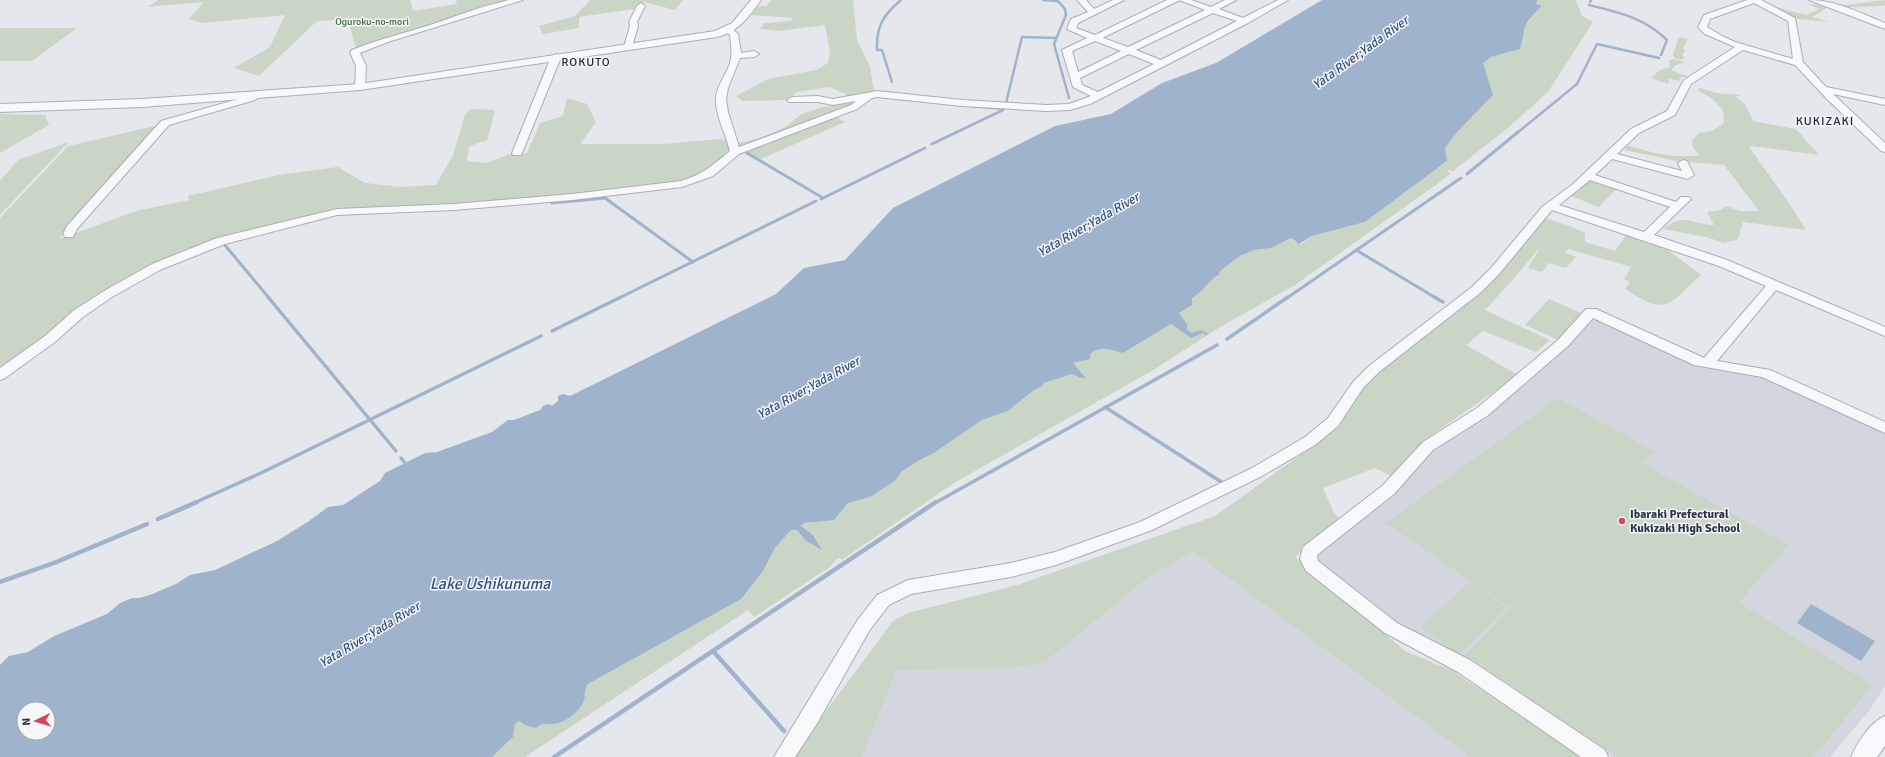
<svg xmlns="http://www.w3.org/2000/svg" width="1885" height="757" font-family="Signika,sans-serif">
  <style>
    .built { fill: #d2d6de }
    .green { fill: #c9d6c5 }
    .water { fill: #9fb4cc; fill-rule: evenodd }
    .lines { fill: none; stroke-linecap: round; stroke-linejoin: round }
    .stream-far3 { stroke: #9fb4cc; stroke-width: 2.5 }
    .stream-far2 { stroke: #9fb4cc; stroke-width: 3 }
    .stream-far1 { stroke: #9fb4cc; stroke-width: 3.5 }
    .stream { stroke: #9fb4cc; stroke-width: 4.5 }
    .minor-casing { stroke: #a9aeb7; stroke-width: 2 }
    .tertiary-casing { stroke: #a9aeb7; stroke-width: 2 }
    .minor { fill: #f7f8fa; fill-rule: evenodd }
    .tertiary { fill: #f7f8fa; fill-rule: evenodd }
    .poi-dot { fill: #d1495b; stroke: #f4f6f9; stroke-width: 1.5 }
    .labels { text-anchor: middle; stroke-width: 3; stroke-linejoin: round; paint-order: stroke }
    .far-park-label { font-size: 10px; fill: #3f6138; stroke: #f4f6f9 }
    .far-quarter-label { font-size: 12px; letter-spacing: 1px; fill: #1d2536; stroke: #f4f6f9 }
    .poi-label { font-size: 12px; font-weight: bold; fill: #2b3445; stroke: #f4f6f9; text-anchor: start }
    .water-label { font-size: 13px; font-style: italic; fill: #34527a; stroke: #f4f6f9 }
    .near-water-label { font-size: 16px; font-style: italic; fill: #34527a; stroke: #f4f6f9 }
  </style>
  <rect width="100%" height="100%" fill="#e4e7ec"/>
  <g class="built">
    <polygon points="1592,318 1597,318 1704,368 1765,376 1885,432 1885,686 1869,711 1830,757 1612,757 1462,657 1394,625 1317,566 1315,556 1402,485 1436,448"/>
    <polygon points="1193,552 1472,757 862,757 897,670 1003,669 1044,663 1149,577"/>
  </g>
  <g class="green">
    <polygon points="158,0 410,0 413,11 457,4 456,0 515,0 408,31 356,49 348,19 317,21 259,76 234,68 270,47 285,15 203,23 189,19 204,2 148,7"/>
    <polygon points="590,0 683,0 675,10 644,2 637,4 634,9 579,17 579,28 543,34 539,26 575,16"/>
    <polygon points="772,0 853,0 857,40 870,67 874,92 851,106 726,152 711,170 686,181 603,192 452,205 342,210 163,261 0,370 0,218 68,146 159,125 65,229 60,239 136,211 189,200 188,196 279,175 338,167 365,183 401,187 436,185 453,155 465,115 470,109 495,110 487,141 477,143 469,147 467,161 486,163 510,154 527,153 540,123 563,116 567,98 587,104 596,122 580,144 663,144 721,139 739,143 764,137 785,127 802,114 822,107 846,103 845,94 830,87 797,92 788,100 742,101 736,96 768,79 816,70 828,63 830,53 825,25 778,31 760,29 764,23 791,21 793,18 751,15 758,6 766,6"/>
    <path d="M1536,0h40l6,16 11,6 -45,70 -40,36 -55,43 -5,-1v2l3,1 -11,9 -145,103 -75,42 -65,42 -201,114 -111,76 -5,-1 -7,8 -77,51 -6,-7 -223,147h-33l21,-20 2,-14 5,-2 16,7 9,-5 9,1 32,-30v-6l2,-4 152,-85 23,-28 12,-23 16,-18h6l9,11 16,9 -9,-15 -12,-9 3,-3 11,-1 24,-8 9,-11 22,-6 26,-17 5,-8 17,-11 16,-8 48,-33 26,-9 26,-21 7,-3 3,-4 28,-9 9,4 4,-3 -5,-3 -7,-9 18,-6v-4c11,-8 21,-3 32,0l48,-29 20,14 12,-5 -2,-3 -9,4 -5,-4v-6l-8,-11 12,-8 1,-7c11,-7 16,-17 27,-22l1,-5 20,-15 14,-6 17,-2 20,-10 4,4 7,2 10,-8 53,-14 82,-61 -3,-13 14,-17 25,-68 7,-6 30,-8c2,-6 3,-12 4,-19 3,-9 11,-16 18,-24l-6,-2z"/>
    <polygon points="1885,0 1885,5 1881,6 1849,7 1859,13 1838,6"/>
    <polygon points="1808,4 1830,6 1812,17 1829,22 1798,19 1772,6 1806,15 1819,9"/>
    <polygon points="0,28 77,28 32,61 0,61"/>
    <polygon points="1679,37 1688,39 1683,48 1685,51 1682,55 1685,57 1682,60 1675,58 1673,55"/>
    <polygon points="1673,59 1685,62 1676,65 1671,70 1689,77 1681,77 1680,81 1669,79 1668,84 1651,78 1660,70 1670,67 1669,61"/>
    <path d="M1700,88l16,5 24,2 -4,2 9,7 8,17 43,8 23,26 -67,-9 -3,1 40,56 17,27 -63,-8 -5,17 -14,4 -18,-6 -43,-8c21,-17 26,-5 51,-4l-7,-13 13,-2 7,-4 13,5h19l-35,-46 -48,-4 -51,-11 1,-5c23,7 49,14 73,10l-6,-8 -1,-7 7,-7 13,-2 12,-8 -1,-13 -12,-12 -14,-8z"/>
    <polygon points="0,114 45,115 49,125 0,153"/>
    <polygon points="837,117 845,122 761,159 746,151"/>
    <polygon points="69,142 62,149 0,215 0,181 18,160"/>
    <polygon points="1590,178 1617,188 1599,207 1571,196"/>
    <path d="M1544,218l23,7 18,8v9l30,9 11,-16 34,9 41,31c-33,30 -34,42 -76,14l5,-7 -6,-3 7,-12 -63,-18 -4,3 12,5 -10,11 -17,-5 -7,9 -14,-4 13,-22 -25,30 -31,34 65,30 -14,12 -53,-21 -17,14 52,30 -95,66 -30,36 -18,-9 -52,20 11,25 5,5 -44,39 110,94 48,20 128,86h-110l-278,-205 -44,25 -105,86 -41,6 -106,1 -35,87h-70l101,-136 15,-8 109,-28 198,-69 113,-81 34,-49 116,-94z"/>
    <polygon points="1549,299 1581,313 1558,340 1525,325"/>
    <polygon points="1558,398 1654,451 1642,463 1788,545 1739,603 1872,685 1814,757 1618,757 1465,655 1510,608 1386,523"/>
    <polygon points="1470,582 1507,608 1461,653 1452,650 1421,627"/>
  </g>
  <g class="water">
    <path d="M1322,0h215l-1,4 6,2c-7,7 -15,14 -18,24 -1,7 -2,13 -4,19l-29,8 -8,6 10,32 -35,36 -13,17 2,13 -82,61 -53,14 -13,8 -8,-6 -20,10 -17,2 -14,6 -20,15 -1,4c-11,6 -15,16 -27,23v7l-13,8 8,11v6l5,3 9,-3 8,4 -3,1 -3,-2 -12,5 -20,-14 -48,29c-11,-3 -21,-8 -32,0l-1,6 -17,4 13,15h-5l-9,-4 -28,9 -3,4 -7,3 -26,21 -26,9 -48,33 -16,8 -17,11 -5,8 -26,17 -22,6 -14,17 -30,3 -3,3 12,9 9,15 -16,-9 -9,-11h-6l-16,18 -12,23 -22,28 -153,85c-4,6 -2,15 -6,21 -5,8 -18,18 -28,19 -9,1 -9,-2 -18,4l-11,-3 -6,-4 -4,3 -2,13 -21,20h-492v-92l9,-9 19,-4 26,-16 53,-22 13,-11 12,-5h7l11,-3 26,-11 14,-9 25,-5 62,-29 32,-20 19,-14 15,-2 37,-24 5,-8 40,-20 12,-1 55,-20 16,-12h6l26,-10 3,-4 4,-2 7,2 -1,-1 5,-4v-5l5,-2 7,2 206,-102 28,-26 41,-8 48,-52 162,-82 56,-12 51,-31 54,-20zM24,709h24v24h-24z"/>
    <polygon points="1811,604 1875,641 1861,661 1797,623"/>
  </g>
  <g class="lines">
    <g class="stream-far3">
      <polyline points="1043,0 1058,1"/>
      <polyline points="1057,0 1065,9 1066,15 1054,44 1069,98"/>
      <polyline points="1590,2 1591,0"/>
      <path d="M1589,5c29,7 56,13 78,35l-6,15"/>
      <path d="M892,82l-10,-32h-5c-1,-23 6,-35 24,-50"/>
      <polyline points="1006,103 1022,37 1056,38"/>
      <polyline points="971,106 1004,109"/>
      <polyline points="955,133 1003,110"/>
      <polyline points="1517,133 1577,84 1597,44 1659,58"/>
    </g>
    <g class="stream-far2">
      <polyline points="932,144 957,132"/>
      <polyline points="747,153 823,198"/>
      <polyline points="1467,174 1518,132"/>
      <polyline points="821,199 925,148"/>
      <polyline points="552,203 605,198 693,262"/>
      <polyline points="224,244 269,298"/>
      <polyline points="1356,250 1436,298"/>
      <polyline points="619,298 816,201"/>
      <polyline points="1287,298 1461,178"/>
    </g>
    <g class="stream-far1">
      <polyline points="268,297 396,451"/>
      <polyline points="1434,297 1443,302"/>
      <polyline points="552,331 621,297"/>
      <polyline points="1227,339 1288,297"/>
      <polyline points="1105,407 1223,483"/>
      <polyline points="401,458 405,463"/>
      <polyline points="194,503 261,473 541,336"/>
      <polyline points="935,503 1217,345"/>
    </g>
    <g class="stream">
      <polyline points="158,519 197,502"/>
      <polyline points="0,582 54,563 147,524"/>
      <polyline points="713,651 784,731"/>
      <polyline points="554,757 936,502"/>
    </g>
    <g class="minor-casing">
      <g id="minor">
        <path d="M509,0h14l-135,42 -28,11 6,13 -1,21 -5,3 -5,-3 1,-21 -6,-14 2,-2c27,-11 54,-17 81,-26 26,-9 50,-18 76,-24z"/>
        <path d="M1077,0h9l8,9 19,-9h11l-46,23 -2,5 52,19 77,-37 -26,-10h12l20,7 14,-7h11l-17,9 24,9 35,-18h10l-40,23 -146,75 -12,6 -20,6 -24,1 -84,-5 -85,-9 -5,1 -15,11 -118,45 -26,22 -31,11 -110,13 -118,10 -117,5 -112,29 -65,26 -48,27 -29,20 -28,25 -50,36 -5,2v-12l45,-32 28,-25 31,-20 48,-27 65,-26 120,-29 117,-5 118,-10 109,-13c21,-6 32,-16 49,-30 -4,-17 -15,-35 -14,-54 1,-11 9,-21 13,-31 4,-10 2,-21 1,-31l-5,-4 1,-2h6l6,5 3,19 13,-2 5,3 -5,3 -14,1 -12,30 -2,11 2,13 11,35 112,-42 5,-4 -23,4 -15,-3h-29l-2,-2 5,-3 26,-1 15,3 44,-8 85,9 84,5 23,-1 22,-8 -18,-9 -11,-37 25,-12 -20,-9 4,-10 17,-7zM1213,13l24,8 -76,39 -25,-10zM1095,41l26,10 -43,21 -6,-21zM1129,54l25,10 -56,28 -16,-7 -2,-7z"/>
        <path d="M1747,0h14l34,18 8,44 23,25 59,12v6l-52,-11 52,49v9l-4,-1 -54,-52 -32,-34 -52,-15 -52,34 -16,31 -36,18 -22,21 65,17 -4,-8 5,-3 4,1 7,14 -6,4 -76,-20 -17,16 81,27 5,-5h8l2,2 -2,2 -35,34 73,25 158,67v9l-109,-46 -59,71 53,9 115,52v11l-123,-56 -68,-12 -101,-47 -25,28 -81,70 -54,34 -39,44 -77,61 1,6 79,62 73,37 135,90 3,7h-27l-123,-85 -73,-39 -79,-62 -6,-12 3,-12 79,-61 41,-44 54,-34 81,-68 28,-31h10l108,49 62,-72 -47,-20 -167,-56 -53,64 -19,19 -101,79 -16,16 -25,38 -23,19 -53,31 -110,54 -96,35 -45,12 -100,17 -22,11 -20,26 -51,91 -23,35h-21l83,-136 20,-26 31,-15 103,-17 44,-11 85,-30 112,-54 53,-31 23,-19 25,-36 16,-16 103,-79 19,-19 51,-61 31,-23 58,-55 36,-18 17,-31 51,-33 -30,-13 -7,-7 6,-12zM1754,3l34,18 5,38 -58,-17 -13,-6 -15,-9 3,-8zM1590,180l80,27 -26,25 -85,-27z"/>
        <path d="M1809,0c26,0 52,13 76,23v6z"/>
        <polygon points="641,3 645,6 637,22 638,26 632,47 628,50 625,49 624,47 630,26 629,22 637,6"/>
        <polygon points="556,54 561,57 522,153 521,155 513,155 512,153 551,57"/>
        <polygon points="259,91 264,94 255,100 169,125 77,229 73,237 65,237 63,234 67,226 161,121 249,96"/>
      </g>
    </g>
    <g class="tertiary-casing">
      <g id="tertiary">
        <path d="M751,0h10c-12,17 -23,32 -44,37l-357,53 -218,17 -142,5v-8l142,-5 218,-15 355,-53 17,-8z"/>
        <polygon points="1167,0 1180,0 1098,40 1090,40 1089,38"/>
        <path d="M1885,716v30l-8,11h-26c6,-14 19,-35 34,-41z"/>
      </g>
    </g>
    <use href="#minor" class="minor"/>
    <use href="#tertiary" class="tertiary"/>
  </g>
  <circle class="poi-dot" cx="1622" cy="521" r="4"/>
  <g class="labels">
    <g class="far-park-label">
      <text x="372" y="25">Oguroku-no-mori</text>
    </g>
    <g class="far-quarter-label">
      <text x="586" y="66">ROKUTO</text>
      <text x="1825" y="125">KUKIZAKI</text>
    </g>
    <g class="poi-label">
      <text x="1630" y="518">Ibaraki Prefectural<tspan x="1630" dy="14">Kukizaki High School</tspan></text>
    </g>
    <g class="water-label">
      <text transform="translate(1360 52) rotate(-36)" y="5">Yata River;Yada River</text>
      <text transform="translate(1088 224) rotate(-30)" y="5">Yata River;Yada River</text>
      <text transform="translate(808 387) rotate(-29)" y="5">Yata River;Yada River</text>
      <text transform="translate(369 634) rotate(-31)" y="5">Yata River;Yada River</text>
    </g>
    <g class="near-water-label">
      <text x="490" y="589">Lake Ushikunuma</text>
    </g>
  </g>
  <g transform="translate(36 721) rotate(265)"><circle r="19" fill="#f4f6f9" stroke="#a4a8b1"/>
  <path d="M0-3L7 15L0 10L-7 15Z" fill="#d1495b"/>
  <text y="-6" font-size="11" font-weight="bold" text-anchor="middle" fill="#2b3445">N</text>
  </g>
</svg>
